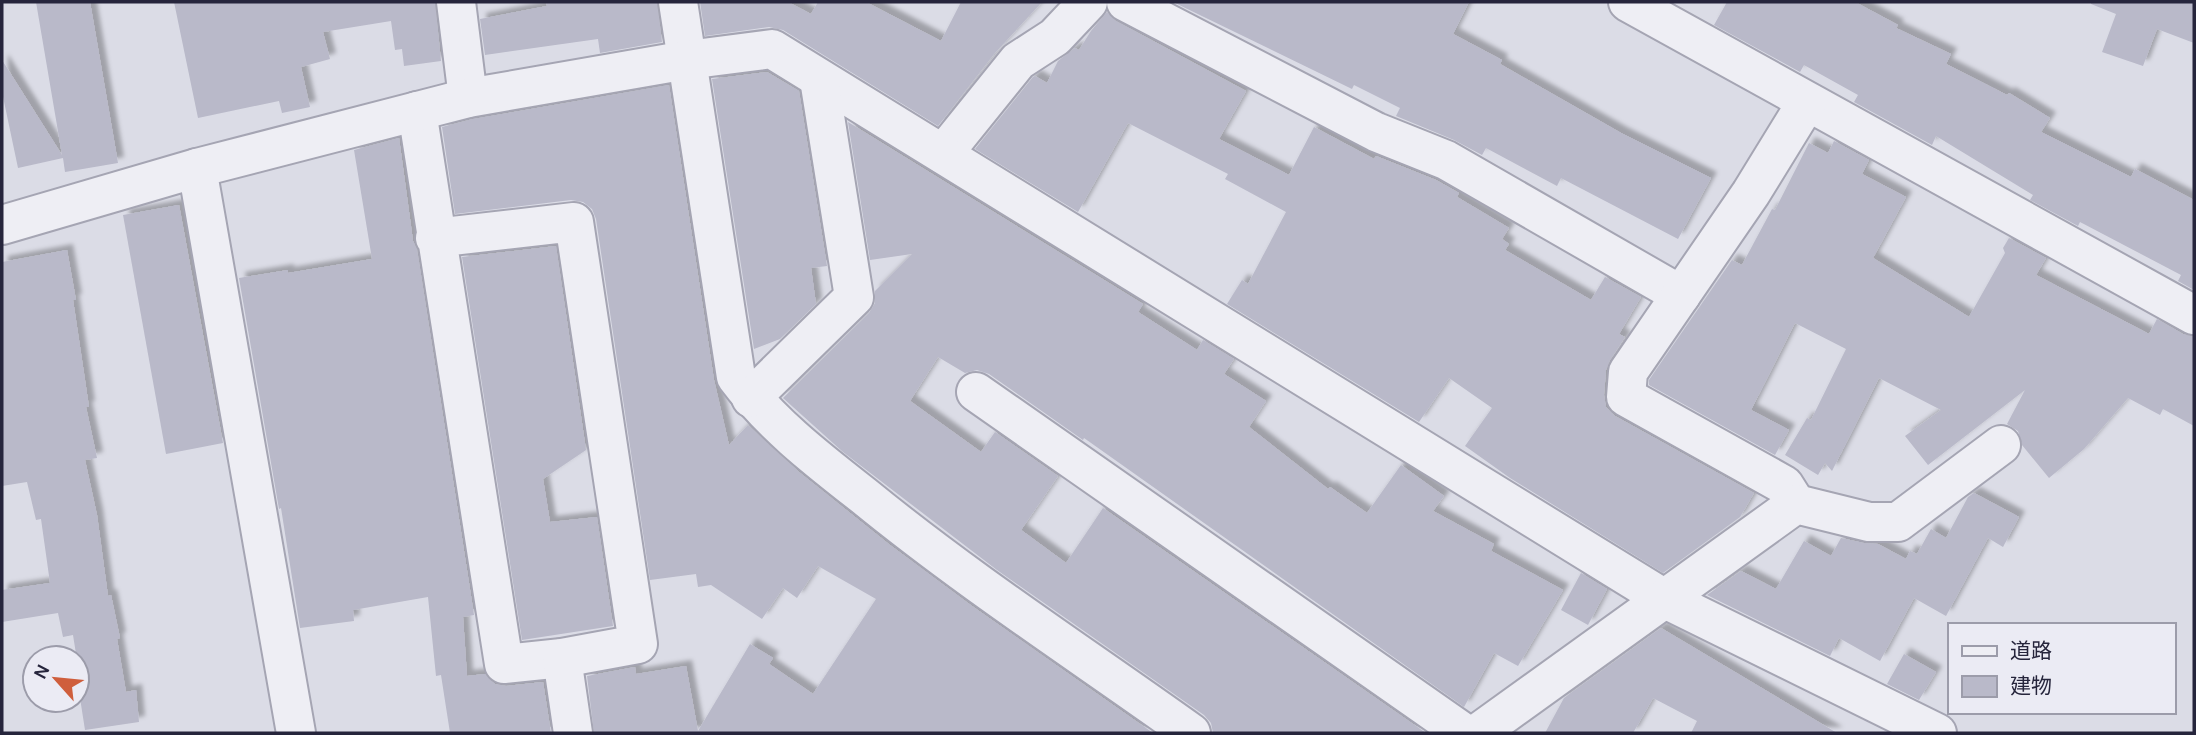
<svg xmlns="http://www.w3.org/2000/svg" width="2196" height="735" font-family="Karla,'Noto Sans JP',sans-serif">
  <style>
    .building { fill: #b9b9c9; filter: url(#shadow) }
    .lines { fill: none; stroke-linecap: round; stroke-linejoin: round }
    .minor-casing { stroke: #a5a5b3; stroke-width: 42 }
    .minor { stroke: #eeeef4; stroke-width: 38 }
  </style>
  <defs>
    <filter id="shadow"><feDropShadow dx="6" dy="-6" stdDeviation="2" flood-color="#0004"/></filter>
  </defs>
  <rect width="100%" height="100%" fill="#dbdce6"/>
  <g class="building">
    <polygon points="36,2 90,2 118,163 65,172 63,158 18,168 2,92 2,60 62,155"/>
    <polygon points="174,2 435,2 441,61 404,66 402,49 395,50 391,21 323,32 330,59 301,67 310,107 282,113 279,101 198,118"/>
    <polygon points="546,2 657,2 662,42 600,53 598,39 485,55 480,19 547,6"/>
    <polygon points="700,2 788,2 811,14 818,2 866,2 941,41 961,2 1042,2 994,54 938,126 783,30 769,27 705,36"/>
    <polygon points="1173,2 1469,2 1453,34 1502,60 1500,64 1621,133 1711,178 1678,239 1561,178 1557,186 1486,148 1482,155 1454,140 1396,116 1400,108 1354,85 1352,89"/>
    <polygon points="1727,2 1855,2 1898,25 1896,28 1951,54 1946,64 2007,95 2009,93 2050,118 2041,132 2131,177 2135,169 2194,200 2194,290 2178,281 2181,275 2080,222 2078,226 2030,200 2033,195 1936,136 1932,145 1854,102 1858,95 1804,65 1800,72 1714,25"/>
    <polygon points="2091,2 2194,2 2194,43 2157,29 2143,66 2102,52 2116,14 2091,4"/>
    <polygon points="1107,12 1116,21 1246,91 1219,139 1289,175 1314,127 1374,159 1376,156 1436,180 1459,193 1457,197 1509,228 1502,239 1509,244 1505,250 1591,300 1605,277 1641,297 1619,334 1625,337 1610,360 1606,370 1604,395 1606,407 1615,416 1754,493 1740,517 1663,573 1510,478 1465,446 1492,408 1449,378 1419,422 1227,304 1242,280 1248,284 1286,212 1225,179 1228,174 1128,123 1078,212 975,149 1033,77 1035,76 1047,83 1058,61 1075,48 1079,50 1091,31"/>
    <polygon points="767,72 799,91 827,266 811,268 816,304 780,339 754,349 712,79"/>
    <polygon points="669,85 714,380 729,445 748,425 799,472 890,545 972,606 1153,733 594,733 587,676 635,667 636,674 686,666 698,731 750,644 773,658 769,664 813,694 876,599 818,566 797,598 783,588 762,619 711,585 698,587 696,574 650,580 596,219 592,209 583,202 571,200 455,214 442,127 473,119"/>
    <polygon points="848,122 1143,304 1138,312 1197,350 1203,340 1234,359 1224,374 1266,401 1249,427 1328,489 1330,487 1367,513 1401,465 1444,496 1433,511 1494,544 1491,551 1563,590 1518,666 1494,653 1464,707 1084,438 1083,440 989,374 977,370 965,373 938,357 910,401 981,452 995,432 1058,476 1021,530 1066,563 1103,508 1426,733 1213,733 1211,723 1204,715 997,570 843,452 783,398 869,313 875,303 875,291 912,254 870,260"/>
    <polygon points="399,138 413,241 417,249 474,615 463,617 467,676 485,674 495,684 506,686 543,682 551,733 450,733 441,675 436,676 428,597 353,610 354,621 300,628 281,508 279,509 239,278 288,270 288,273 372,259 354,150"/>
    <polygon points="1834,141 1869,160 1862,174 1906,197 1873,258 1969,317 2005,253 2003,248 2009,238 2046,258 2036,275 2149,334 2157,319 2183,334 2194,337 2194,426 2163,409 2160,415 2128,398 2084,449 2049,478 2022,445 2018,431 2007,424 2025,390 1928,465 1905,436 1941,410 1879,378 1832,471 1825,463 1818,475 1785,455 1807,418 1811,420 1846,349 1795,323 1751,410 1789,430 1775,455 1649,385 1649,380 1732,260 1742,265 1772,209 1775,210 1809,143 1828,153"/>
    <polygon points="179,205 223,443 166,454 123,215"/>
    <polygon points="556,246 586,450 543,479 550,522 597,517 613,626 522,640 462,257"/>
    <polygon points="67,250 76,300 73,300 89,407 86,407 97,458 85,460 97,515 108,596 111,595 120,638 117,639 126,692 136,690 139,722 85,730 80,698 83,698 73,635 63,637 58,613 2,622 2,590 50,583 41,519 36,520 27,482 2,486 2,262"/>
    <polygon points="1974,493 2019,517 2003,547 1988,538 1946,616 1914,598 1880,661 1839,638 1830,656 1707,595 1741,571 1776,589 1804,541 1831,556 1841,538 1864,543 1878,544 1906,559 1910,551 1917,554 1931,529 1946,538 1968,497"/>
    <polygon points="1581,573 1607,589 1588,625 1561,610"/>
    <polygon points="1661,628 1837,733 1691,733 1697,721 1653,698 1633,733 1545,733 1564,698"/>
    <polygon points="1904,654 1936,672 1919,700 1887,684"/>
  </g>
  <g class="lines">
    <g class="minor-casing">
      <g id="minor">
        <polyline points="456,2 468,98"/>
        <path d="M678,2l58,375c35,47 82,83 128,119 104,85 218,159 327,237"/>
        <polyline points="1126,2 1376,132 1446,160 1681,295"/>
        <polyline points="1628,2 2194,315"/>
        <polyline points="417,111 504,664 562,658 638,644 574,222 435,238"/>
        <polyline points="943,154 1018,61 1055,37 1088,2"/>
        <polyline points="197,168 296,733"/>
        <polyline points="2,225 197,168 468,98 687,60 772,49 1663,598 1937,733"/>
        <polyline points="976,392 1464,733"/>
        <polyline points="751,398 854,297 819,79"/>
        <polyline points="1796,504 1784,485 1626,397 1628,372 1751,193 1807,102"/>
        <polyline points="562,658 573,733"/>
        <polyline points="1478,733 1796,504 1869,522 1898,522 2001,445"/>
      </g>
    </g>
    <use href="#minor" class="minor"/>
  </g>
  <rect width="2196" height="735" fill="none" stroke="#26253c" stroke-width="7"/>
  <rect x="1948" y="623" width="228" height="91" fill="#ebebf4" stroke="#9c9caa" stroke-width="2"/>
  <rect x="1962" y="646" width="35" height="10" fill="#eeeef4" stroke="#9c9caa" stroke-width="2"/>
  <text x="2010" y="658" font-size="21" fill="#26253c">道路</text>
  <rect x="1962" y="676" width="35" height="21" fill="#b9b9c9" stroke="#9c9caa" stroke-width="2"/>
  <text x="2010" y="693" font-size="21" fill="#26253c">建物</text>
  <g transform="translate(56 679) rotate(297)"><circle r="33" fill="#ebebf4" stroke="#9c9caa" stroke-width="2"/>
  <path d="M0-5L12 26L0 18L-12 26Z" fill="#cf5e3c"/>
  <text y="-10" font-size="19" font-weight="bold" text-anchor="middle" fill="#26253c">N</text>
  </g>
</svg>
